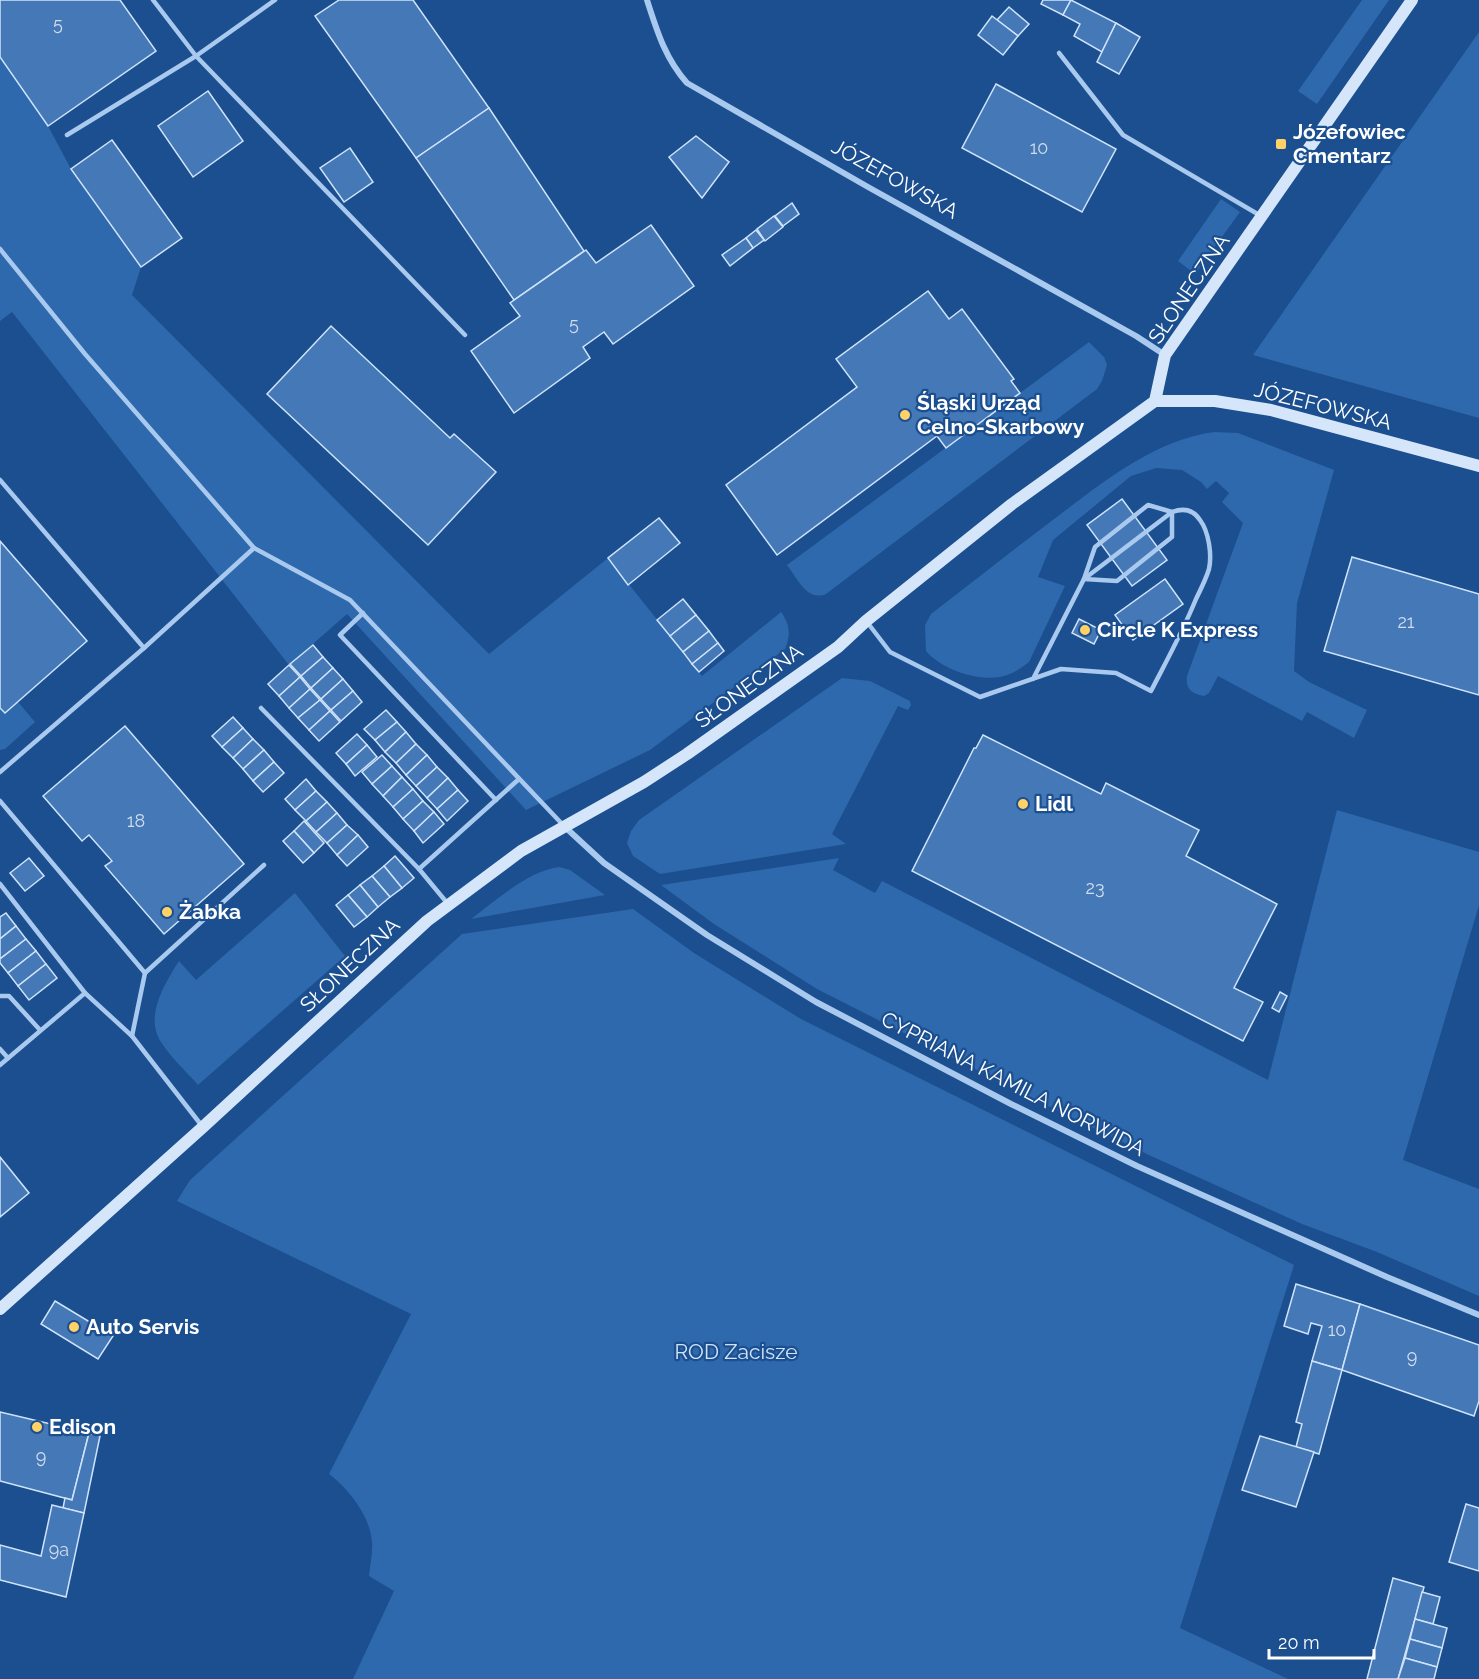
<svg xmlns="http://www.w3.org/2000/svg" width="1479" height="1679" font-family="Raleway,sans-serif">
  <style>
    .green { fill: #2e69ad }
    .building { fill: #4478b7; stroke: #cfe3fa; stroke-width: 1.5 }
    .lines { fill: none; stroke-linecap: round; stroke-linejoin: round }
    .lane { stroke: #a9c9ee; stroke-width: 4.5 }
    .street { stroke: #a9c9ee; stroke-width: 6 }
    .secondary { stroke: #d6e6fa; stroke-width: 12 }
    .poi-dot { fill: #ffd166; stroke: #1b4f8f; stroke-width: 2 }
    .labels { text-anchor: middle; stroke-width: 4.5; stroke-linejoin: round; paint-order: stroke }
    .number-label { font-size: 18px; fill: #d0dded }
    .poi-label { font-size: 21px; font-weight: bold; fill: #fff; stroke: #1b4f8f; text-anchor: start }
    .street-label { font-size: 21px; fill: #fff; stroke: #1b4f8f }
    .park-label { font-size: 21px; fill: #cfe3fa; stroke: #1b4f8f }
  </style>
  <rect width="100%" height="100%" fill="#1b4f8f"/>
  <g class="green">
    <polygon points="1362,0 1389,0 1317,104 1298,91"/>
    <polygon points="1479,32 1479,418 1253,355"/>
    <path d="M0,57l48,69 23,43 70,98 -9,28 357,359 119,-96 94,118 79,-64c9,12 10,23 4,37l-135,101 -124,60 -179,-196 -58,51 -277,-353 -12,9z"/>
    <polygon points="1221,199 1240,212 1195,274 1178,261"/>
    <path d="M1089,342l15,15 3,8 -5,16 -5,8 -271,205c-19,8 -29,-16 -39,-29z"/>
    <path d="M1214,432l24,1 96,37 -37,133 -3,68 15,11 58,28 -13,28 -47,-26 -5,9 -84,-45 -9,17 -5,3c-11,-2 -19,-6 -17,-20l56,-153 -21,-21 7,-9 -13,-12 -9,8 -6,-7 -19,-12 -26,-2 -25,8 -78,64 -15,37 27,9 -36,76c-9,7 -18,13 -29,15 -24,4 -59,-8 -74,-26l-1,-26 6,-11c44,-34 87,-68 131,-101 45,-34 94,-73 152,-81z"/>
    <polygon points="842,678 870,681 910,701 911,705 908,710 898,706 832,834 846,844 660,874 633,856 627,843 631,831 639,820"/>
    <polygon points="18,702 35,722 5,749 0,750 0,708 5,713"/>
    <polygon points="1337,810 1479,852 1479,905 1403,1160 1479,1189 1479,1296 1377,1252 1302,1224 1151,1156 1040,1102 817,989 714,924 661,885 839,858 833,870 875,893 882,881 1268,1080"/>
    <path d="M559,867l11,3 35,25 -134,24c24,-18 57,-48 88,-52z"/>
    <path d="M295,893l50,63 -147,129c-12,-14 -27,-27 -37,-43 -17,-25 4,-59 18,-81l17,19z"/>
    <path d="M633,909l61,44 107,66 493,246 -114,363 108,51h-935l41,-88 -25,-15c1,-11 4,-24 3,-34 -2,-26 -23,-53 -43,-68l82,-160 -234,-113 13,-21 272,-246z"/>
  </g>
  <g class="building">
    <polygon points="0,0 120,0 156,51 48,126 0,57"/>
    <polygon points="339,0 413,0 489,108 416,158 315,16"/>
    <polygon points="1043,0 1071,0 1063,15 1041,4"/>
    <polygon points="1071,0 1116,23 1102,52 1074,36 1080,24 1063,15"/>
    <polygon points="1009,7 1029,24 1018,36 997,20"/>
    <polygon points="992,16 1018,36 1003,55 978,35"/>
    <polygon points="1116,23 1140,37 1119,74 1097,62"/>
    <polygon points="996,84 1116,149 1082,212 962,148"/>
    <polygon points="208,91 243,141 193,177 158,126"/>
    <polygon points="489,108 584,251 514,300 416,158"/>
    <polygon points="696,136 729,162 702,198 669,157"/>
    <polygon points="112,140 182,238 141,267 71,169"/>
    <polygon points="350,148 373,182 344,202 320,168"/>
    <polygon points="792,203 799,214 783,226 775,216"/>
    <polygon points="774,216 783,227 765,241 757,229"/>
    <polygon points="651,225 694,286 613,344 604,332 583,347 590,358 514,413 471,351 520,316 510,303 586,250 596,263"/>
    <polygon points="756,230 764,240 753,248 746,238"/>
    <polygon points="746,238 753,248 730,266 722,255"/>
    <polygon points="928,291 949,319 962,309 1014,379 1011,381 1020,393 946,448 937,436 777,555 726,485 857,387 836,359"/>
    <polygon points="331,326 450,438 454,434 496,472 428,545 267,394"/>
    <polygon points="1122,499 1167,560 1132,586 1087,525"/>
    <polygon points="659,518 680,543 628,585 608,558"/>
    <polygon points="0,541 87,641 5,713 0,708"/>
    <polygon points="1352,557 1479,594 1479,695 1324,651"/>
    <polygon points="1165,579 1183,604 1133,640 1115,615"/>
    <polygon points="683,599 696,615 670,636 657,620"/>
    <polygon points="696,615 709,631 683,652 670,636"/>
    <polygon points="1079,619 1101,630 1094,644 1072,633"/>
    <polygon points="709,631 718,643 692,664 683,652"/>
    <polygon points="718,643 724,651 699,672 692,664"/>
    <polygon points="313,645 323,657 301,676 290,664"/>
    <polygon points="323,657 333,668 311,688 301,676"/>
    <polygon points="289,665 300,677 279,696 268,684"/>
    <polygon points="333,668 343,679 321,699 311,688"/>
    <polygon points="300,677 310,689 289,708 279,696"/>
    <polygon points="343,679 353,691 331,710 321,699"/>
    <polygon points="310,689 320,700 298,718 289,708"/>
    <polygon points="353,691 362,702 341,721 331,710"/>
    <polygon points="320,700 330,711 309,730 298,718"/>
    <polygon points="386,710 397,722 375,740 364,729"/>
    <polygon points="330,711 340,722 319,741 309,730"/>
    <polygon points="233,717 243,728 222,747 212,736"/>
    <polygon points="397,722 406,732 385,752 375,740"/>
    <polygon points="125,726 244,864 164,934 105,866 112,861 89,835 82,841 43,796"/>
    <polygon points="243,728 253,739 233,758 222,747"/>
    <polygon points="406,732 416,744 396,763 385,752"/>
    <polygon points="357,734 367,745 346,764 336,753"/>
    <polygon points="983,735 1101,794 1106,783 1199,830 1186,856 1277,904 1234,988 1263,1002 1243,1041 912,871 974,748 976,748"/>
    <polygon points="253,739 264,750 243,769 233,758"/>
    <polygon points="416,744 427,755 406,775 396,763"/>
    <polygon points="367,745 377,757 355,776 346,764"/>
    <polygon points="264,750 274,762 253,781 243,769"/>
    <polygon points="382,755 392,766 372,784 362,772"/>
    <polygon points="427,755 437,767 416,786 406,775"/>
    <polygon points="274,762 284,773 263,792 253,781"/>
    <polygon points="392,766 402,777 383,796 372,784"/>
    <polygon points="437,767 448,778 427,798 416,786"/>
    <polygon points="402,777 413,789 393,807 383,796"/>
    <polygon points="448,778 458,790 437,809 427,798"/>
    <polygon points="306,779 316,791 295,810 285,799"/>
    <polygon points="413,789 423,801 403,819 393,807"/>
    <polygon points="458,790 468,801 447,821 437,809"/>
    <polygon points="316,791 327,802 306,821 295,810"/>
    <polygon points="423,801 434,812 414,831 403,819"/>
    <polygon points="327,802 337,813 316,832 306,821"/>
    <polygon points="434,812 444,824 423,843 414,831"/>
    <polygon points="337,813 347,825 327,843 316,832"/>
    <polygon points="304,821 324,843 314,853 294,831"/>
    <polygon points="347,825 358,835 337,855 327,843"/>
    <polygon points="294,831 314,853 303,863 283,841"/>
    <polygon points="358,835 368,847 347,866 337,855"/>
    <polygon points="395,856 414,878 402,888 384,866"/>
    <polygon points="29,858 44,876 25,891 10,873"/>
    <polygon points="384,866 402,888 390,897 372,876"/>
    <polygon points="372,876 390,897 378,907 360,885"/>
    <polygon points="360,885 378,907 367,917 348,895"/>
    <polygon points="348,895 367,917 354,927 336,905"/>
    <polygon points="6,913 16,926 0,939 0,917"/>
    <polygon points="16,926 26,939 0,959 0,939"/>
    <polygon points="26,939 36,951 8,973 0,963 0,959"/>
    <polygon points="36,951 46,964 18,986 8,973"/>
    <polygon points="46,964 57,978 29,1000 18,986"/>
    <polygon points="1280,992 1287,996 1279,1012 1272,1008"/>
    <polygon points="0,1157 29,1193 0,1217"/>
    <polygon points="1296,1284 1360,1304 1342,1370 1312,1361 1322,1326 1311,1323 1308,1334 1284,1326"/>
    <polygon points="55,1301 113,1336 98,1359 41,1324"/>
    <polygon points="1360,1304 1479,1345 1479,1401 1474,1416 1342,1370"/>
    <polygon points="1312,1361 1342,1370 1319,1454 1296,1447 1302,1424 1296,1422"/>
    <polygon points="0,1412 89,1433 72,1500 0,1481"/>
    <polygon points="89,1433 100,1436 84,1513 63,1508 65,1498 72,1500"/>
    <polygon points="1260,1436 1314,1452 1296,1507 1242,1490"/>
    <polygon points="1466,1504 1479,1508 1479,1571 1449,1562"/>
    <polygon points="52,1505 84,1513 66,1597 0,1580 0,1545 41,1556"/>
    <polygon points="1393,1578 1424,1587 1415,1619 1398,1679 1367,1679"/>
    <polygon points="1422,1592 1440,1597 1433,1624 1415,1619"/>
    <polygon points="1415,1619 1447,1628 1442,1648 1410,1639"/>
    <polygon points="1410,1639 1442,1648 1437,1667 1405,1658"/>
    <polygon points="1405,1658 1437,1667 1434,1679 1398,1679"/>
  </g>
  <g class="lines">
    <g class="lane">
      <polyline points="153,0 196,56 465,335"/>
      <polyline points="1059,53 1123,135 1261,216"/>
      <polyline points="67,135 196,56 275,0"/>
      <polyline points="0,249 85,354 254,548 350,600 564,826"/>
      <polyline points="0,480 144,648 0,772"/>
      <polygon points="1148,505 1172,512 1172,537 1117,581 1084,579 1095,547"/>
      <polyline points="363,613 340,635 496,800"/>
      <path d="M867,622l23,30 90,45 81,-28 55,4 35,18c16,-31 32,-60 45,-92 5,-10 10,-20 13,-30 3,-14 0,-37 -9,-49 -7,-11 -17,-12 -28,-8l-88,67 -51,100"/>
      <polyline points="144,648 254,548"/>
      <polyline points="261,708 419,869 448,904"/>
      <polyline points="0,801 145,973 132,1036"/>
      <polyline points="419,869 519,779"/>
      <polyline points="0,884 85,993 0,1065"/>
      <polyline points="145,973 264,865"/>
      <polyline points="85,993 132,1036 202,1126"/>
      <polyline points="0,996 9,996 40,1030"/>
      <polyline points="0,1049 8,1058"/>
    </g>
    <g class="street">
      <path d="M647,0c10,31 18,58 40,83l181,104 268,149 29,19"/>
      <polyline points="565,827 604,863 707,935 816,1002 1011,1104 1137,1166 1387,1277 1479,1315"/>
    </g>
    <g class="secondary">
      <polyline points="1155,401 1215,401 1271,410 1479,466"/>
      <polyline points="0,1309 203,1127 427,921 521,851 644,782 687,754 838,647 866,621 1012,504 1155,401 1165,355 1412,0"/>
    </g>
  </g>
  <g class="poi-dot">
    <rect x="1275" y="138" width="12" height="12" rx="3"/>
    <circle cx="905" cy="415" r="6"/>
    <circle cx="1085" cy="630" r="6"/>
    <circle cx="1023" cy="804" r="6"/>
    <circle cx="167" cy="912" r="6"/>
    <circle cx="74" cy="1327" r="6"/>
    <circle cx="37" cy="1427" r="6"/>
  </g>
  <g class="labels">
    <g class="number-label">
      <text x="58" y="30">5</text>
      <text x="1039" y="154">10</text>
      <text x="574" y="330">5</text>
      <text x="1406" y="628">21</text>
      <text x="136" y="827">18</text>
      <text x="1095" y="894">23</text>
      <text x="1337" y="1336">10</text>
      <text x="1412" y="1363">9</text>
      <text x="41" y="1463">9</text>
      <text x="59" y="1556">9a</text>
    </g>
    <g class="poi-label">
      <text x="1293" y="139">Józefowiec<tspan x="1293" dy="24">Cmentarz</tspan></text>
      <text x="917" y="410">Śląski Urząd<tspan x="917" dy="24">Celno-Skarbowy</tspan></text>
      <text x="1097" y="637">Circle K Express</text>
      <text x="1035" y="811">Lidl</text>
      <text x="179" y="919">Żabka</text>
      <text x="86" y="1334">Auto Servis</text>
      <text x="49" y="1434">Edison</text>
    </g>
    <g class="street-label">
      <text transform="translate(895 179) rotate(29)" y="7">JÓZEFOWSKA</text>
      <text transform="translate(1189 289) rotate(-56)" y="7">SŁONECZNA</text>
      <text transform="translate(1323 406) rotate(14)" y="7">JÓZEFOWSKA</text>
      <text transform="translate(749 686) rotate(-36)" y="7">SŁONECZNA</text>
      <text transform="translate(350 965) rotate(-43)" y="7">SŁONECZNA</text>
      <text transform="translate(1013 1084) rotate(27)" y="7">CYPRIANA KAMILA NORWIDA</text>
    </g>
    <g class="park-label">
      <text x="736" y="1359">ROD Zacisze</text>
    </g>
  </g>
  <path d="M1269 1649v9h105v-9" fill="none" stroke="#ffffff" stroke-width="3"/>
  <text x="1278" y="1649" font-size="18" fill="#ffffff" stroke="#1b4f8f" stroke-width="4.5" paint-order="stroke">20 m</text>
</svg>
